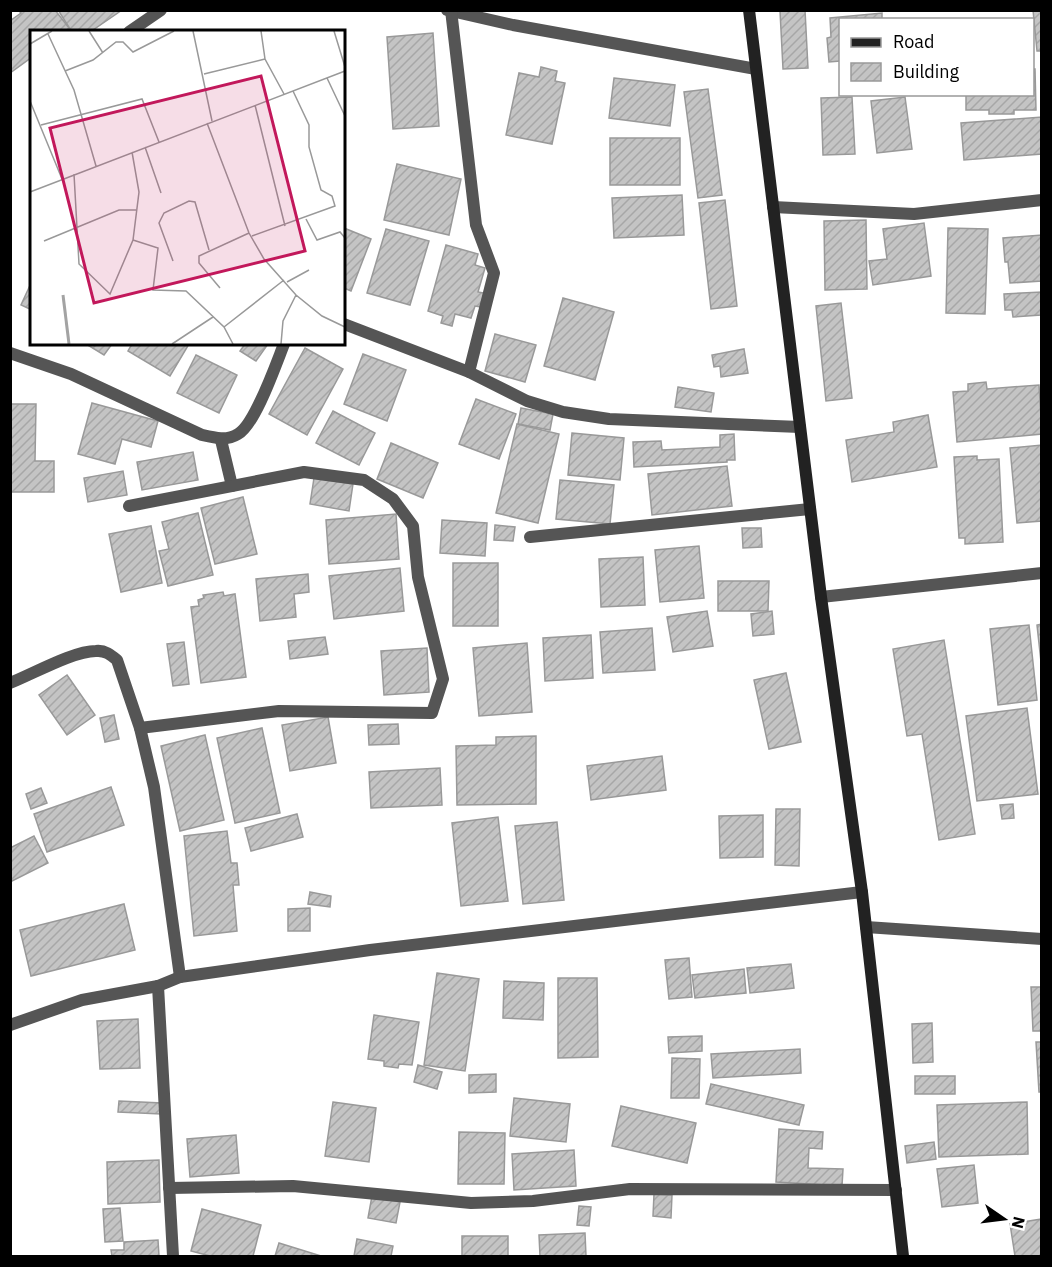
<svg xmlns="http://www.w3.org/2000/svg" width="1052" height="1267" font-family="'IBM Plex Sans',sans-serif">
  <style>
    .building { fill: url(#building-hatch); stroke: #999; stroke-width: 1.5 }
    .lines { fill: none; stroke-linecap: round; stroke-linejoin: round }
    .minor { stroke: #555; stroke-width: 12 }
    .secondary { stroke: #222; stroke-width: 12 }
    .inset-river { fill: none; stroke: #a3a3a3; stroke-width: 3 }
    .inset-road { fill: none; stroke: #999; stroke-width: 1.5 }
    .view { fill: #c2185b; fill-opacity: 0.15; stroke: #c2185b; stroke-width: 3 }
    .inset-edge { fill: none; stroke: #000; stroke-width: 3 }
  </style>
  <defs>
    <pattern id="building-hatch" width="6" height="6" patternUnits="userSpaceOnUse" patternTransform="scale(1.5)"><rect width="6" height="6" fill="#c4c4c4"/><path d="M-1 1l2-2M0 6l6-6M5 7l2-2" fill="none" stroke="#a7a7a7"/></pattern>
  </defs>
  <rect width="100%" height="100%" fill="#fff"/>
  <g class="building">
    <polygon points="18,10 55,10 69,28 64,32 32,32 32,57 10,73 10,21 21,13"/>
    <polygon points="58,10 122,10 90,32 72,32"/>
    <polygon points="805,10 808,68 783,69 780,11"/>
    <polygon points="1033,10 1042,10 1042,51 1037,51"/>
    <polygon points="882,13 882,20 840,20 840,61 829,62 827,38 831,37 830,18"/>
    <polygon points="433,33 439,126 393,129 387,37"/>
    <polygon points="541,67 557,71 555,81 565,83 552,144 506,135 519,73 539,77"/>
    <polygon points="1032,69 1035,69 1036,110 1014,110 1014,114 989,114 989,110 966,110 966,94 1032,94"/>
    <polygon points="614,78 675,85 670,126 609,118"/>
    <polygon points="708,89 722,195 698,198 684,92"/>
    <polygon points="852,97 855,154 823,155 821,98"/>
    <polygon points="905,97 912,149 877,153 871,101"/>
    <polygon points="1042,117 1042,154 964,160 961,123"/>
    <rect x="610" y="138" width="70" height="47"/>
    <polygon points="397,164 461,179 449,235 384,220"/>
    <polygon points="682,195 684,235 614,238 612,198"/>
    <polygon points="725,200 737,306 711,309 699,203"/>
    <polygon points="866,220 867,289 825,290 824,221"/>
    <polygon points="924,223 931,276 873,285 869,261 887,259 883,229"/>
    <polygon points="344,228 371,239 351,291 344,288"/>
    <polygon points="948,228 988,229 985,314 946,313"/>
    <polygon points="386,229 429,241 410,305 367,293"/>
    <polygon points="1042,235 1042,281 1010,283 1008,262 1005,262 1003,238"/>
    <polygon points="446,245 478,254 475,265 485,268 478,292 484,293 480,307 475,306 471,318 455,314 452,326 441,323 443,316 428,311"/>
    <polygon points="32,281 32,310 21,305"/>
    <polygon points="1042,292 1041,315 1013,317 1012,310 1005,310 1004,294"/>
    <polygon points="563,298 614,312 595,380 544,366"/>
    <polygon points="841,303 852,398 826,401 816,306"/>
    <polygon points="495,334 536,345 525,382 485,371"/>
    <polygon points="86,344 112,344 104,355"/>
    <polygon points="132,344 189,344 170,376 128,351"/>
    <polygon points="245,344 268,344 256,361 240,351"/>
    <polygon points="305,348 343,369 307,435 269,414"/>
    <polygon points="744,349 748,373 721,377 720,366 714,367 712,355"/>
    <polygon points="363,354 406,370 387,421 344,404"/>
    <polygon points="196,355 237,375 219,413 177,393"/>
    <polygon points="986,382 987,389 1039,385 1042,434 957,442 953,392 968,391 968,384"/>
    <polygon points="678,387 714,393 711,412 675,407"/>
    <polygon points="476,399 516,414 499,459 459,444"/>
    <polygon points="92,403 158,421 151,447 122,439 115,464 78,454"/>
    <polygon points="10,404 36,404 35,461 54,461 54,492 10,492"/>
    <polygon points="521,408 553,414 550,430 518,424"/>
    <polygon points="333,411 375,433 359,465 316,443"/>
    <polygon points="928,415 937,467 852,482 846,440 894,432 893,422"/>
    <polygon points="517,424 559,434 538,523 496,513"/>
    <polygon points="572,433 624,438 620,480 568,475"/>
    <polygon points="734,434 735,460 727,460 727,462 634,467 633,442 661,441 662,450 720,447 720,435"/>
    <polygon points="391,443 438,463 423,498 377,479"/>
    <polygon points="1042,445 1042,521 1017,523 1010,448"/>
    <polygon points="193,452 198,480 142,490 137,462"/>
    <polygon points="977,456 977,460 999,459 1003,542 965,544 965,538 959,538 954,457"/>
    <polygon points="727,466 732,506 652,515 648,474"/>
    <polygon points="123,471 127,495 88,502 84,478"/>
    <polygon points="314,478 353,484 349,511 310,504"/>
    <polygon points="560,480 614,485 610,524 556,519"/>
    <polygon points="243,497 257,554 215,564 201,508"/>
    <polygon points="198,513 213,575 168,586 159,551 169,549 162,522"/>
    <polygon points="396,514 399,559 329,564 326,520"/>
    <polygon points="442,520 487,523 485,556 440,553"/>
    <polygon points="495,525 515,527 513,541 494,540"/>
    <polygon points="151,526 162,583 121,592 109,534"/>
    <polygon points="742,528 761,528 762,547 743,548"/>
    <polygon points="699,546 704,598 660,602 655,550"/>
    <polygon points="643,557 645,605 601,607 599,559"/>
    <rect x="453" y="563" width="45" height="63"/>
    <polygon points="400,568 404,611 334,619 329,576"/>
    <polygon points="308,574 309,592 294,594 296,617 260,621 256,579"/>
    <polygon points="718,581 769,581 768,611 718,611"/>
    <polygon points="223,592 224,596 235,594 246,677 201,683 191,607 199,606 198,600 204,598 203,595"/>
    <polygon points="707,611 713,646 673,652 667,617"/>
    <polygon points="772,611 774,634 753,636 751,614"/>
    <polygon points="1042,624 1042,671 1037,625"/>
    <polygon points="1029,625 1037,700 998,705 990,629"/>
    <polygon points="652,628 655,670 603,673 600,632"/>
    <polygon points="591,635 593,678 545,681 543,638"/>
    <polygon points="325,637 328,654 290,659 288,641"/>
    <polygon points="944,640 975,834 939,840 922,734 907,736 893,649"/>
    <polygon points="184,642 189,684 173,686 167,644"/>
    <polygon points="527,643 532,712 479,716 473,648"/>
    <polygon points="427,648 429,692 384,695 381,651"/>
    <polygon points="786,673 801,742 769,749 754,680"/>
    <polygon points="67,675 95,715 67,735 39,695"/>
    <polygon points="1027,708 1038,794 977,801 966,716"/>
    <polygon points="114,715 119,739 105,742 100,718"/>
    <polygon points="328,717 336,763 290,771 282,725"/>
    <polygon points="398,724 399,744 369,745 368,725"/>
    <polygon points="262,728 280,813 235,823 217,738"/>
    <polygon points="205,735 224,820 180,831 161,746"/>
    <polygon points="536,736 536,804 457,805 456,746 496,745 496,737"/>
    <polygon points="662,756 666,790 591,800 587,766"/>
    <polygon points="440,768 442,805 371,808 369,772"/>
    <polygon points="111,787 124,825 47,852 34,814"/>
    <polygon points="41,788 47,803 31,809 26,794"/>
    <polygon points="1013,804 1014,818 1002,819 1000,805"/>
    <polygon points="776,809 800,809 799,866 775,865"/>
    <polygon points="297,814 303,837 251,851 245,828"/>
    <polygon points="763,815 763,857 720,858 719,816"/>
    <polygon points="498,817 508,901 461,906 452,823"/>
    <polygon points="557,822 564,900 523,904 515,826"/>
    <polygon points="227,831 231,863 237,863 239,885 233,885 237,931 194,936 184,836"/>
    <polygon points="34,836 48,863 10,882 10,848"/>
    <polygon points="310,892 331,896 330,907 308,904"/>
    <polygon points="124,904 135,950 31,976 20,930"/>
    <polygon points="310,908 310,931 288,931 288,909"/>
    <polygon points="689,958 692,997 669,999 665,960"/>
    <polygon points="791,964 794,988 750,993 747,968"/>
    <polygon points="744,969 746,993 695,998 692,975"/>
    <polygon points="437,973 479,979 465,1071 424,1065"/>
    <polygon points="558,978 597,978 598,1057 558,1058"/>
    <polygon points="504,981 544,983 543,1020 503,1018"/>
    <polygon points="1031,987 1042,987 1042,1031 1033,1031"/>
    <polygon points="374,1015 419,1022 412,1065 399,1064 398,1068 384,1066 384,1061 368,1059"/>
    <polygon points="138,1019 140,1068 100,1069 97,1021"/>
    <polygon points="932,1023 933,1062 913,1063 912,1024"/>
    <polygon points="702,1036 702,1051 669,1053 668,1037"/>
    <polygon points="1036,1042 1042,1042 1042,1092 1039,1092"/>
    <polygon points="800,1049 801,1073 713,1078 711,1054"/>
    <polygon points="672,1058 700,1059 699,1098 671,1098"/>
    <polygon points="418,1065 442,1072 437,1089 414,1082"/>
    <polygon points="496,1074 496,1092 469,1093 469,1075"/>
    <rect x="915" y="1076" width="40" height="18"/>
    <polygon points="711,1084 804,1105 799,1125 706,1104"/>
    <polygon points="514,1098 570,1104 566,1142 510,1136"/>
    <polygon points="119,1101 162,1103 161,1114 118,1112"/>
    <polygon points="333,1102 376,1108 369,1162 325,1156"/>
    <polygon points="1027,1102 1028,1154 939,1157 937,1105"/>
    <polygon points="621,1106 696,1123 687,1163 612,1146"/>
    <polygon points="779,1129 823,1132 822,1149 809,1148 808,1168 843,1169 842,1186 776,1182"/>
    <polygon points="459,1132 505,1133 504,1184 458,1184"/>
    <polygon points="236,1135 239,1173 190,1177 187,1139"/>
    <polygon points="934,1142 936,1159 907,1163 905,1146"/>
    <polygon points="574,1150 576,1186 514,1190 512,1154"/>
    <polygon points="159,1160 160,1202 108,1204 107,1162"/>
    <polygon points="974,1165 978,1203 942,1207 937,1169"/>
    <polygon points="654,1194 672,1195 671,1218 653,1216"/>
    <polygon points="372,1196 400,1202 396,1223 368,1218"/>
    <polygon points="579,1206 591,1207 589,1226 577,1225"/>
    <polygon points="120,1208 123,1241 105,1242 103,1209"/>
    <polygon points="202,1209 261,1225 253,1256 210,1256 191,1251"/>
    <polygon points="1042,1219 1042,1256 1015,1256 1010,1224"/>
    <polygon points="585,1233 586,1256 540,1256 539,1235"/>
    <rect x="462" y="1236" width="46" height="20"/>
    <polygon points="357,1239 393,1246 391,1256 354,1256"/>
    <polygon points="158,1240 159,1256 112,1256 111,1250 124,1250 124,1242"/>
    <polygon points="279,1243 321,1256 275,1256"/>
  </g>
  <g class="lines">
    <g class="minor">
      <polyline points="447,10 513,25 756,69"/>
      <polyline points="451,10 476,225 494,273 469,372"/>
      <polyline points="129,32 161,10"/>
      <polyline points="773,207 914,214 1042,200"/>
      <polyline points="344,324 469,372 527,401 563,412 609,419 800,427"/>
      <path d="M10,353l61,21 131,61c13,3 25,6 36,-1 17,-9 38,-70 46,-90"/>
      <polyline points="221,440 232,486"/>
      <polyline points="129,506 304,472 364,480 393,499 413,526 418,577 443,679 432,713 279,711 140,728"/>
      <polyline points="530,537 810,509"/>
      <polyline points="821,597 1042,573"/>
      <path d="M10,683c23,-9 63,-32 86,-32 9,-1 15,4 21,9l23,68 14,59 26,190"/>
      <polyline points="866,927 1042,939"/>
      <polyline points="158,986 173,1256"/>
      <polyline points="10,1025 82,1000 158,986 180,977 370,950 862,892"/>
      <polyline points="169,1188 293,1186 471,1203 533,1201 630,1189 896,1190"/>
    </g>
    <polyline class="secondary" points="749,10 821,597 862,892 903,1256"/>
  </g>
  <g transform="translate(30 30)">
    <rect width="315" height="315" fill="#fff"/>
    <path class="inset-river" d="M33,265l6,49"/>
    <path class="inset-road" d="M59,1l14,22M163,1l19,90M231,1l4,28 19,35M304,1l11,36M18,4l26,56 22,76M0,14l22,-13M35,41l28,-11 23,-18h7l10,10 41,-21M174,44l61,-15M297,48l18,38M0,71l32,78M225,75l30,121M177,93l42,110 15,26 32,36 26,21 23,11M11,95l101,-26 17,43M115,117l16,46M44,144l5,90 31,30 23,-54 6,-48 -7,-40M0,162l315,-121M276,189l11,21 23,-8 5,6M222,206l83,-30 -3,-10 -11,-6 -12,-43v-22l-16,-34M103,210l25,8 -5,42 33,1 38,36 9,17M14,211l75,-31h17M143,231l-14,-38 5,-10 25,-12 6,1 14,48M257,252l22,-12M190,258l-21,-25v-7l50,-23M194,297l60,-47M142,314l41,-27M251,314l2,-23 13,-26"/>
    <path class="view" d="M231,46l44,175 -211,52 -44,-175z"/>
    <rect width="315" height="315" class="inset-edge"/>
  </g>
  <rect width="1052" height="1267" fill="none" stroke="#000000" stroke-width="24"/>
  <rect x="839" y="18" width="195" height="78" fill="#ffffff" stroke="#999999" stroke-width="1.5"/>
  <rect x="851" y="38" width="30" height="9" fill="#222222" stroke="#999999" stroke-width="1.5"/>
  <text x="893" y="48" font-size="18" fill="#000000">Road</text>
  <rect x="851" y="63" width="30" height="18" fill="url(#building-hatch)" stroke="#999999" stroke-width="1.5"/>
  <text x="893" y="78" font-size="18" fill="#000000">Building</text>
  <g transform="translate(1004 1219) rotate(104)" stroke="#ffffff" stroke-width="4.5" paint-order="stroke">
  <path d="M0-4.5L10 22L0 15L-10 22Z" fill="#000000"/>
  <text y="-9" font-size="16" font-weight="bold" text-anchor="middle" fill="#000000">N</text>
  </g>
</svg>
